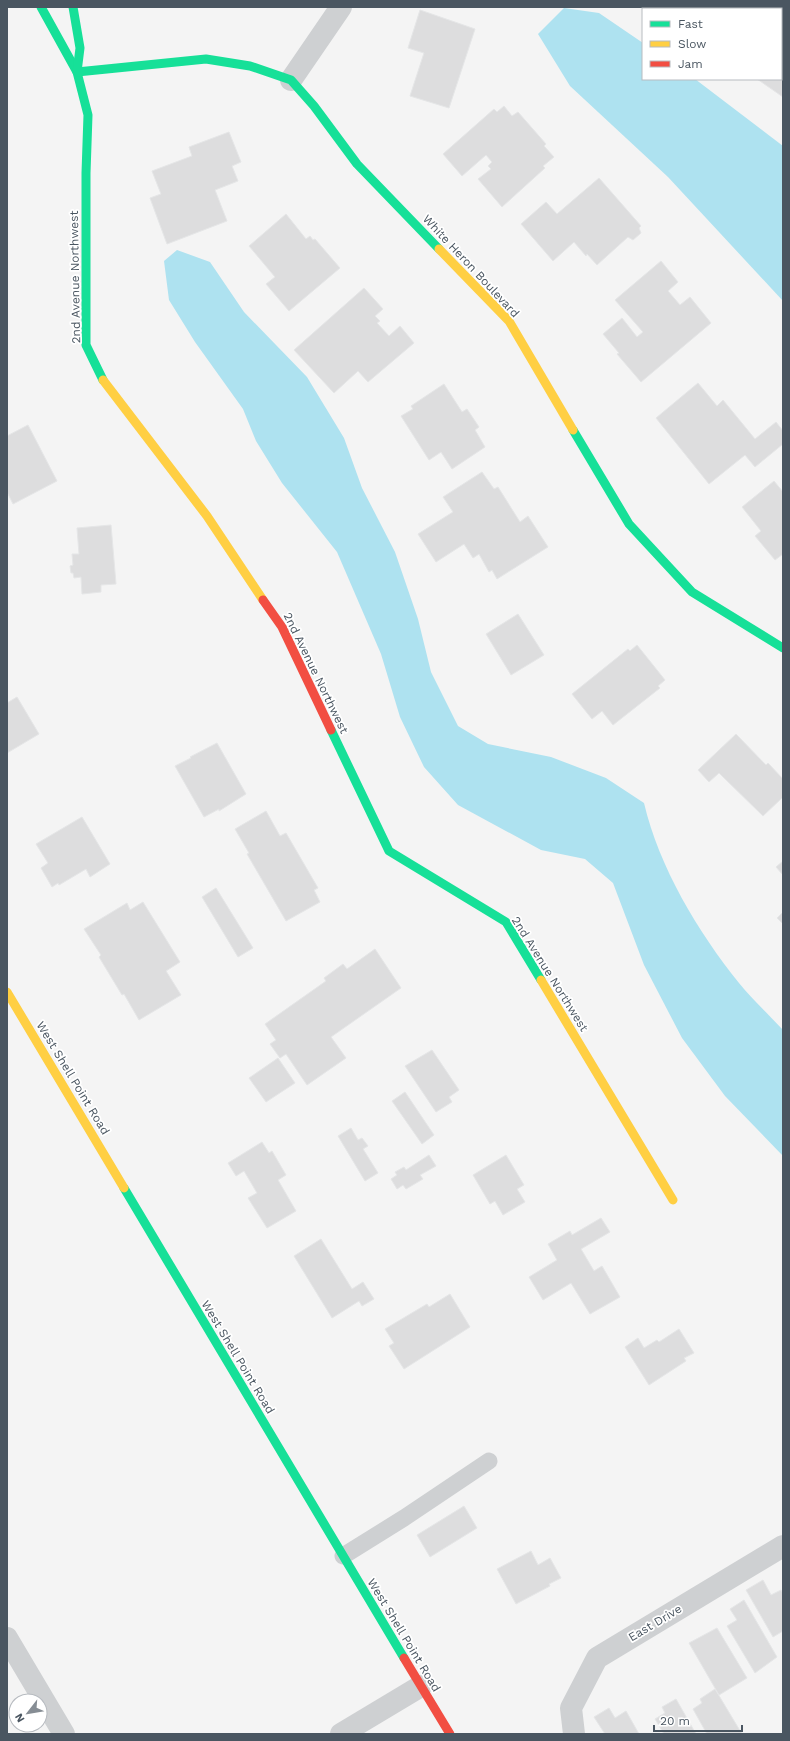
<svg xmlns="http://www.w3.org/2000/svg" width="790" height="1741" font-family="'Work Sans',sans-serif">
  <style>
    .water { fill: #aee2f0 }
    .building { fill: #ddddde; stroke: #e5e6e7 }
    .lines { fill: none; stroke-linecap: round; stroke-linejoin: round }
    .lane { stroke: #ced0d2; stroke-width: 17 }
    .street { stroke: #ced0d2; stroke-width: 22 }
    .fast { stroke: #16e098; stroke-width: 9 }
    .slow { stroke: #ffcf43; stroke-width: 9 }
    .jam { stroke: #f24e42; stroke-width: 9 }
    .labels { text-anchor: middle; stroke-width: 3.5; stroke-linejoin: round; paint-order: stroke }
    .street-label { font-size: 12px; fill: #4a5661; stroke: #fff }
  </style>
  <rect width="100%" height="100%" fill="#f4f4f4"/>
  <g class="water">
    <polygon points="564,8 599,13 643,43 643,79 695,79 783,146 783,301 668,177 570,86 538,34"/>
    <path d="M177,250l33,12 34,50 63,65 37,61 18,50 33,64 23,67 13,53 27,54 30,18 63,13 55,21 38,25c15,64 54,129 95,180 13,16 29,31 44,47v126l-58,-60 -43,-58 -38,-73 -31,-82 -28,-24 -44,-9 -83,-45 -34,-38 -24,-50 -19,-63 -44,-102 -55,-69 -26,-42 -13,-32 -48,-67 -26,-42 -5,-39z"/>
  </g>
  <g class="building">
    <polygon points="672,7 748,7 746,9 670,9"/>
    <polygon points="420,10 475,29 449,108 410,96 424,53 408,48"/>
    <polygon points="781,47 783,48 783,97 757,79 781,79"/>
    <polygon points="504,106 512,116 518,112 546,144 544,146 554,157 543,166 545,168 502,207 478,179 491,169 488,166 492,162 486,155 462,176 443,154 494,109 497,112"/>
    <polygon points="229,132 241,162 232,166 238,181 215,190 227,221 167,244 150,198 161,194 152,171 192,156 189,147"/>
    <polygon points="599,178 641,226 639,228 641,233 633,240 628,237 597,265 587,254 586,256 574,242 553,261 521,224 546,202 557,214"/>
    <polygon points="286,214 306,239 310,236 313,240 315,239 340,268 289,311 266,284 275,277 249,246"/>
    <polygon points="661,261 678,282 668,291 680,305 690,297 711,323 641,382 617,354 619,353 603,334 622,318 637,337 643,332 615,300"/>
    <polygon points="364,288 383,309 375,316 380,321 377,323 389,336 400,326 414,343 368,382 358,371 334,393 294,350"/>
    <polygon points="698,383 717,406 723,400 755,439 776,422 783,431 783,444 755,467 745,455 709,484 656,418"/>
    <polygon points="444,384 462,412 467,409 479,427 475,430 485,447 452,469 441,452 429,460 401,416 413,409 411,406"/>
    <polygon points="28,425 57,481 13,504 7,492 7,436"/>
    <polygon points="482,472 494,489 498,487 520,522 528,516 548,547 497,579 492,570 489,572 479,554 473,558 464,544 436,562 418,534 453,512 443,497"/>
    <polygon points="774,481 783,492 783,554 775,560 755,536 761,531 742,507"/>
    <polygon points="111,525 116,584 101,585 101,592 82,594 81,577 74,578 73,573 71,573 70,566 73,565 72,554 79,554 77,528"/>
    <polygon points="518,614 544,655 511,675 486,634"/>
    <polygon points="637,645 665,680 658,686 660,688 613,725 602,711 592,719 572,694 628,649 630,651"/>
    <polygon points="17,697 39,734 7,753 7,703"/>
    <polygon points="736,734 766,765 768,763 783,779 783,797 763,816 719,773 709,782 698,770"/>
    <polygon points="217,743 246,794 219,811 219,809 204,817 175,766 191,758 190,757"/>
    <polygon points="266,811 280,836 286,833 318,888 314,890 320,902 286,921 247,854 249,853 235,829"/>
    <polygon points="82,817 110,864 90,877 86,869 59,885 58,883 52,887 41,868 48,863 36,844"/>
    <polygon points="783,861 783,875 776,867"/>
    <polygon points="216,888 253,948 238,957 202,897"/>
    <polygon points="143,902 180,962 166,971 181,995 139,1020 124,994 122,995 99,957 101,955 84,929 127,903 130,910"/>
    <polygon points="783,912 783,924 777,918"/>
    <polygon points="375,949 401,988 331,1037 346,1058 307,1085 286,1054 280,1058 270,1044 276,1040 265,1024 326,981 324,978 343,964 347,969"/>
    <polygon points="432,1050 459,1090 449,1097 452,1102 436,1112 405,1066"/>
    <polygon points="278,1058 295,1083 266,1102 249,1078"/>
    <polygon points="405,1092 434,1135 422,1144 392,1101"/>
    <polygon points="351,1128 358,1140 362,1138 368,1146 363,1149 378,1173 365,1181 338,1136"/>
    <polygon points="262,1142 269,1153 272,1151 286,1175 278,1180 296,1211 267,1228 248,1198 257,1193 244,1171 236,1176 228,1163"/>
    <polygon points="429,1155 436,1166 420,1175 423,1179 406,1189 403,1185 397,1189 391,1179 397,1175 395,1172 404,1167 406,1170"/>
    <polygon points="506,1155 524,1185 517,1189 525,1202 503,1215 495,1201 490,1204 473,1175"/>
    <polygon points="601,1218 610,1232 581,1249 594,1271 602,1266 620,1297 590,1314 571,1283 543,1300 529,1277 557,1260 548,1244 570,1231 572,1235"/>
    <polygon points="321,1239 352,1289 363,1282 374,1299 362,1306 359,1301 332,1318 294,1256"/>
    <polygon points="450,1294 470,1327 404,1369 389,1346 394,1343 385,1329 427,1304 429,1307"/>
    <polygon points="679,1329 694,1353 684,1358 686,1361 649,1385 625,1347 638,1338 644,1348 657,1340 659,1342"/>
    <polygon points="464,1506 477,1528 430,1557 417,1535"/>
    <polygon points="531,1551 538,1565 550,1558 561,1578 549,1584 550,1586 516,1604 497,1569"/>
    <polygon points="763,1580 771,1595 781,1590 783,1593 783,1631 773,1637 746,1590"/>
    <polygon points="744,1600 777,1657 755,1673 727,1626 737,1620 730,1609"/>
    <polygon points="717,1628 747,1678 719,1695 689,1643"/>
    <polygon points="715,1689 742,1734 707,1734 693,1709 702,1703 700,1699"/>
    <polygon points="676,1699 696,1734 664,1734 655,1719 665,1713 662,1707"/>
    <polygon points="609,1708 615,1718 626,1711 639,1734 605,1734 594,1717"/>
  </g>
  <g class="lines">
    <polyline class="lane" points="343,1556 404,1518 489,1461"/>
    <g class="street">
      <polyline points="291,80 341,7"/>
      <polyline points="7,1638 64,1734"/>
      <polyline points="341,1734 421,1686"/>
      <polyline points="574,1734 571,1708 597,1658 783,1546"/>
    </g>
    <g class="fast">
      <polyline points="41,7 77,72 88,115 86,173 86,345 103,380"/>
      <polyline points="73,7 80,48 77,72 206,59 250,66 291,80 314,106 357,164 439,249"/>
      <polyline points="573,430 629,524 692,592 783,648"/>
      <polyline points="331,730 389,851 506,922 541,980"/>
      <polyline points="124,1188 404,1658"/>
    </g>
    <g class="slow">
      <polyline points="439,249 509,321 573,430"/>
      <polyline points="103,380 207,516 263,600"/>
      <polyline points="541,980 673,1200"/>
      <polyline points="7,992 124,1188"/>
    </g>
    <g class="jam">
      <polyline points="263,600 282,627 331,730"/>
      <polyline points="404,1658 450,1734"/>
    </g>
  </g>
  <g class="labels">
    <g class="street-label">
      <text transform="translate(471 266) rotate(47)" y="4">White Heron Boulevard</text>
      <text transform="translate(75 277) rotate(-91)" y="4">2nd Avenue Northwest</text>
      <text transform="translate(316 673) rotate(64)" y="4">2nd Avenue Northwest</text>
      <text transform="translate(550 974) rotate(58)" y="4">2nd Avenue Northwest</text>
      <text transform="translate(73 1078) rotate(59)" y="4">West Shell Point Road</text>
      <text transform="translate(238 1357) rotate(59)" y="4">West Shell Point Road</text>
      <text transform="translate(655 1623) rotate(-31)" y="4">East Drive</text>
      <text transform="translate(404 1635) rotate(59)" y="4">West Shell Point Road</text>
    </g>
  </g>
  <rect width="790" height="1741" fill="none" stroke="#4a5661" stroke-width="16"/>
  <rect x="642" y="8" width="140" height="72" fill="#ffffff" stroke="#b7bbc0"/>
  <rect x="650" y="21" width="20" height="6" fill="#16e098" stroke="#b7bbc0"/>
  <text x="678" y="28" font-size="12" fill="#4a5661">Fast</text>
  <rect x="650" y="41" width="20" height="6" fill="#ffcf43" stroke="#b7bbc0"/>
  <text x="678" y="48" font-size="12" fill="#4a5661">Slow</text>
  <rect x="650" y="61" width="20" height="6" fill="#f24e42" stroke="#b7bbc0"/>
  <text x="678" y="68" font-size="12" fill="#4a5661">Jam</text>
  <g transform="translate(28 1713) rotate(239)"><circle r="19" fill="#ffffff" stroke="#b7bbc0"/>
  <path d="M0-3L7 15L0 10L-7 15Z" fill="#868d94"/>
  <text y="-6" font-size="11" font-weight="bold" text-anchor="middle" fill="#4a5661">N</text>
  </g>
  <path d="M654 1725v6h88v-6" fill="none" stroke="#4a5661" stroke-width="2"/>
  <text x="660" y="1725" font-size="12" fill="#4a5661" stroke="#ffffff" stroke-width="3" paint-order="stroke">20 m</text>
</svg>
